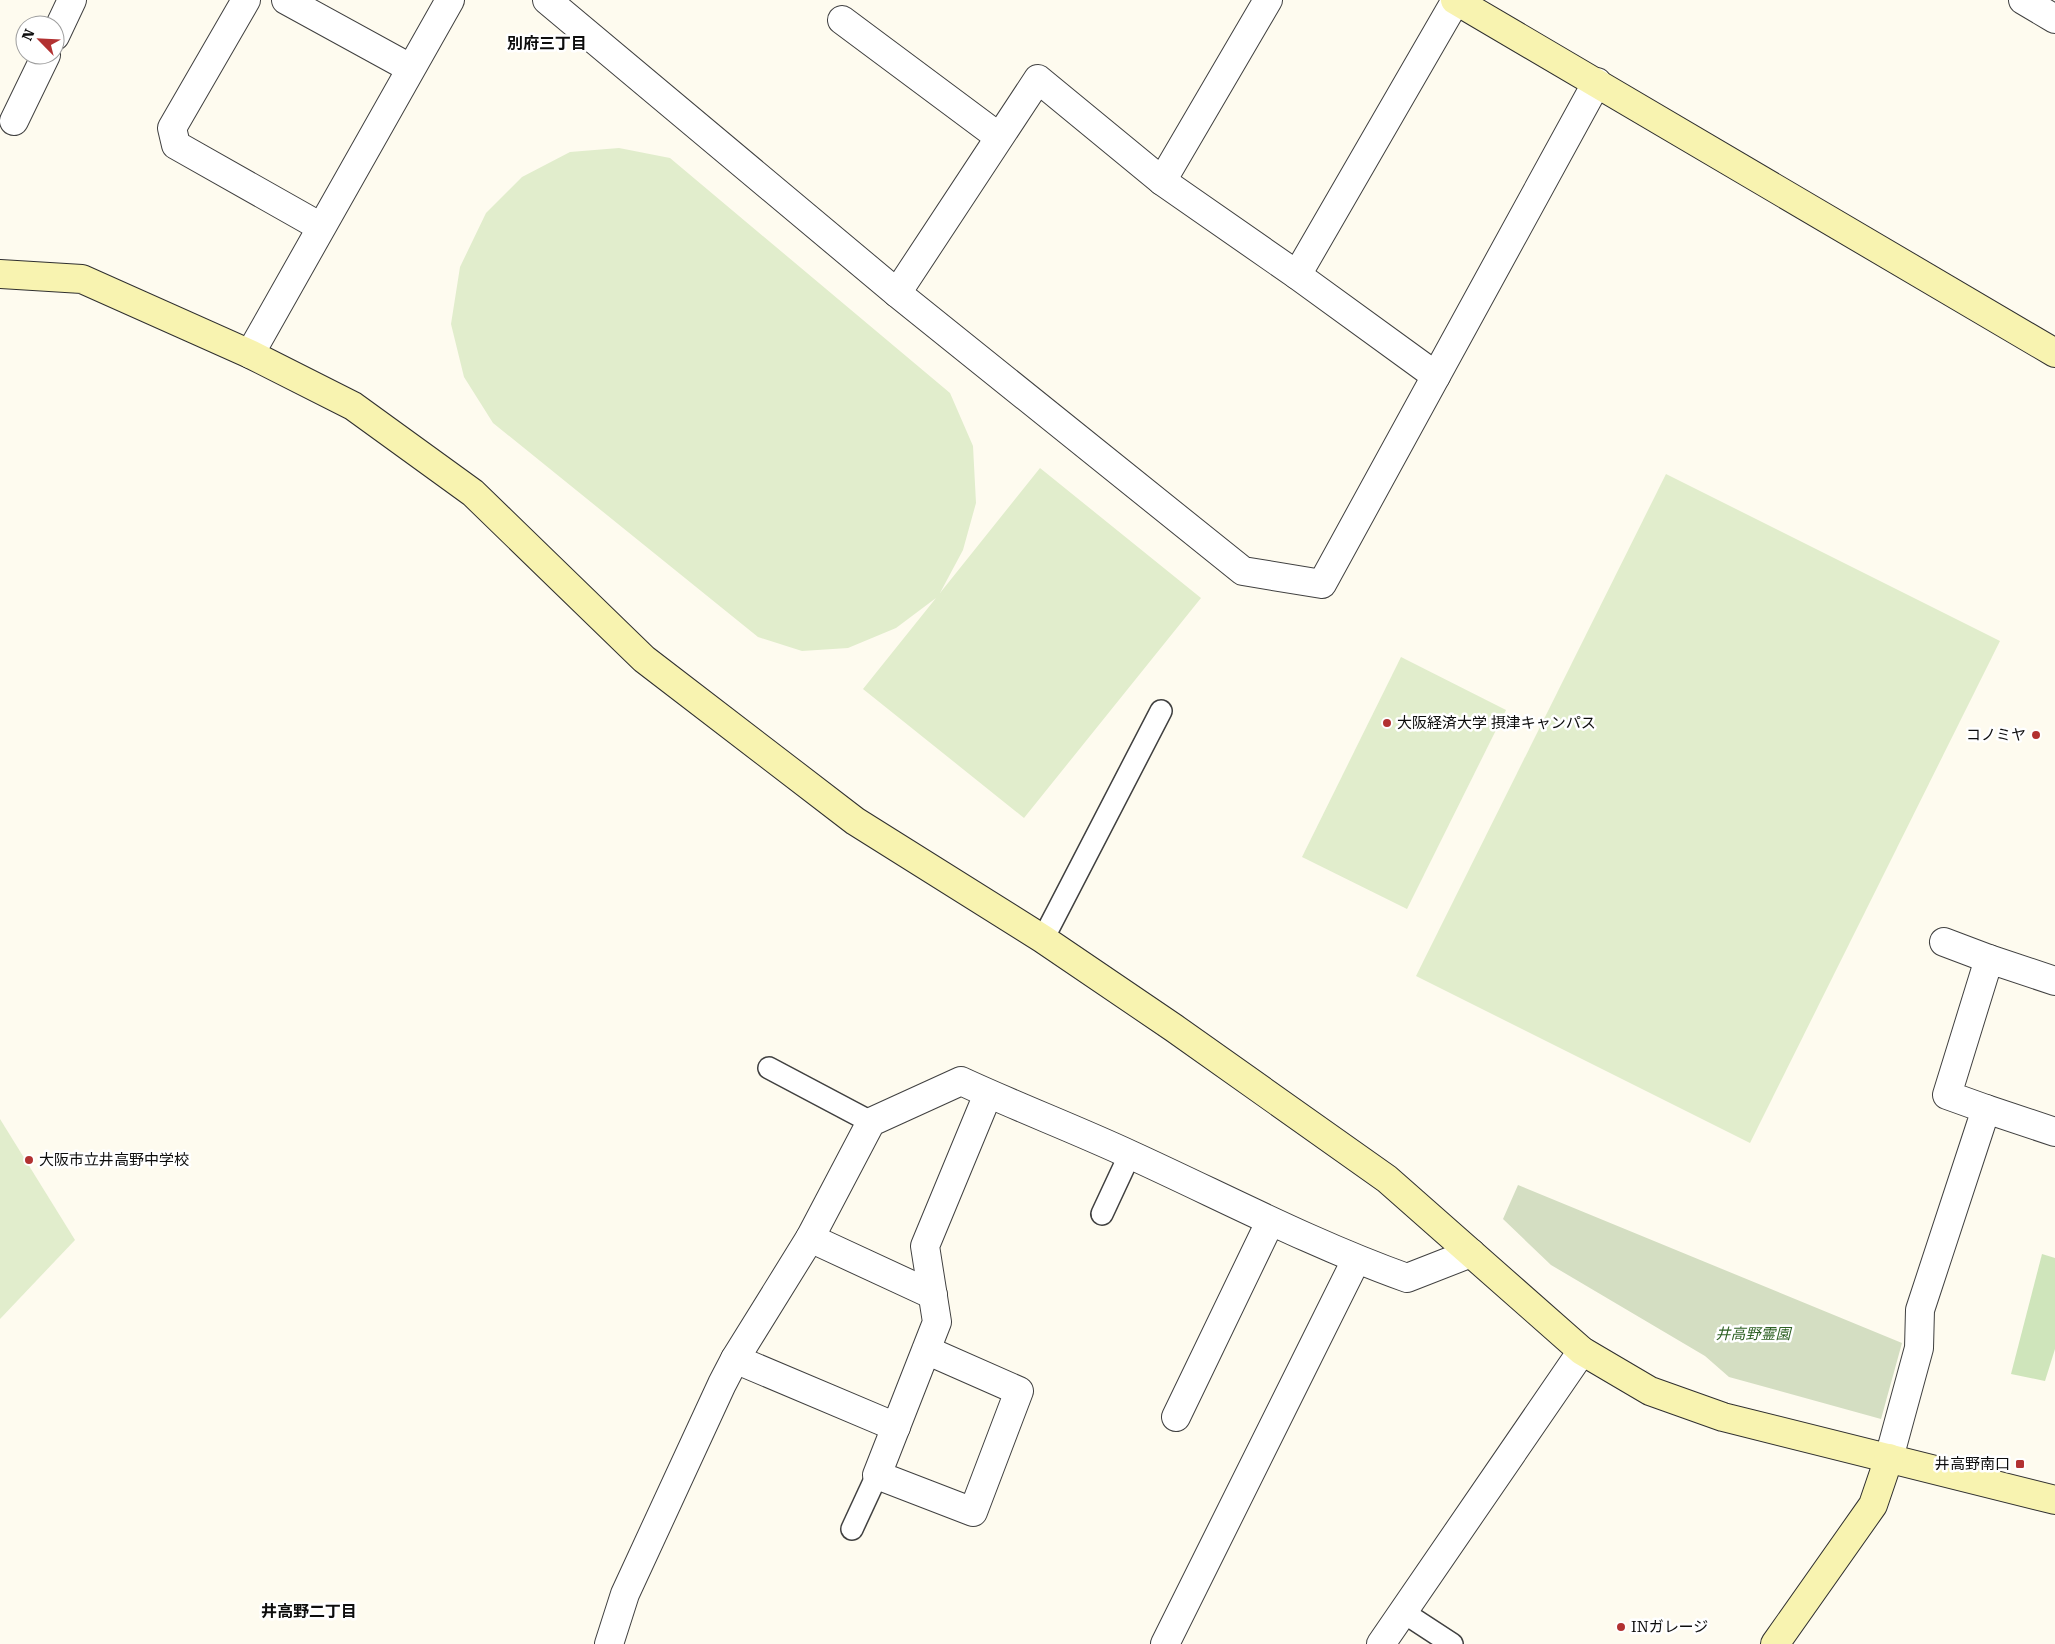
<svg xmlns="http://www.w3.org/2000/svg" width="2055" height="1644" font-family="'Roboto Serif','Noto Sans JP',serif">
  <style>
    .green { fill: #cfe5bb }
    .cemetery { fill: #d4dec2 }
    .pitch { fill: #e1edcc }
    .lines { fill: none; stroke-linecap: round; stroke-linejoin: round }
    .lane-casing { stroke: #404040; stroke-width: 24 }
    .street-casing { stroke: #404040; stroke-width: 30 }
    .secondary-casing { stroke: #2f2f2f; stroke-width: 30 }
    .lane { stroke: #fff; stroke-width: 21 }
    .street { stroke: #fff; stroke-width: 28 }
    .secondary { stroke: #f8f3b0; stroke-width: 28 }
    .poi-dot { fill: #b23131; stroke: #fff; stroke-width: 2 }
    .labels { text-anchor: middle; stroke-width: 5; stroke-linejoin: round; paint-order: stroke }
    .poi-label { font-size: 15px; fill: #0d0d0d; stroke: #fff; text-anchor: start }
    .park-label { font-size: 15px; font-style: italic; fill: #2d6023; stroke: #fff }
    .neighbourhood-label { font-size: 16px; font-weight: bold; fill: #0d0d0d; stroke: #fff }
  </style>
  <rect width="100%" height="100%" fill="#fefbef"/>
  <polygon class="green" points="2042,1254 2055,1258 2055,1349 2045,1381 2011,1374"/>
  <polygon class="cemetery" points="1518,1185 1902,1343 1881,1419 1729,1377 1705,1356 1551,1265 1503,1219"/>
  <g class="pitch">
    <polygon points="619,148 670,158 950,393 973,446 976,503 963,550 940,593 1040,468 1201,598 1024,818 863,689 936,598 896,628 848,648 802,651 758,637 493,423 464,377 451,324 460,267 486,213 522,177 570,152"/>
    <polygon points="1666,474 2000,641 1750,1143 1416,976"/>
    <polygon points="1401,657 1506,710 1407,909 1302,857"/>
    <polygon points="0,1119 75,1240 0,1319"/>
  </g>
  <g class="lines">
    <g class="lane-casing">
      <g id="lane">
        <polyline points="1043,939 1161,711"/>
        <polyline points="769,1068 871,1122"/>
        <polyline points="1102,1214 1130,1154"/>
        <polyline points="852,1529 877,1475"/>
        <polyline points="1403,1612 1452,1644"/>
      </g>
    </g>
    <g class="street-casing">
      <g id="street">
        <polyline points="246,0 172,128 176,145 321,227"/>
        <polyline points="286,0 410,68"/>
        <polyline points="547,0 897,293 1243,571 1322,584 1597,82"/>
        <polyline points="2023,0 2055,19"/>
        <polyline points="842,20 999,137"/>
        <polyline points="55,36 72,0"/>
        <polyline points="14,121 46,55"/>
        <polyline points="1162,181 1268,0"/>
        <polyline points="1297,275 1456,0"/>
        <polyline points="897,293 1038,79 1162,181 1297,275 1436,376"/>
        <polyline points="250,354 450,0"/>
        <polyline points="1944,942 1989,959"/>
        <polyline points="1986,1109 2055,1132"/>
        <polyline points="810,1238 933,1295"/>
        <polyline points="926,1350 1019,1391 973,1512 877,1475 937,1322 925,1246 988,1094"/>
        <polyline points="735,1359 896,1427"/>
        <polyline points="1176,1417 1270,1222"/>
        <polyline points="1889,1458 1919,1348 1920,1310 1986,1109 1947,1095 1989,959 2055,981"/>
        <path d="M609,1644l16,-50 97,-210 13,-25 75,-121 61,-116 90,-41c56,26 114,48 170,74 92,42 181,89 276,123l64,-25"/>
        <polyline points="1165,1644 1356,1260"/>
        <polyline points="1381,1644 1582,1351"/>
      </g>
    </g>
    <g class="secondary-casing">
      <g id="secondary">
        <polyline points="1455,0 2055,353"/>
        <polyline points="0,274 82,279 250,354 353,406 473,493 644,659 855,821 1043,939 1174,1028 1387,1179 1582,1351 1650,1391 1723,1417 2055,1500"/>
        <polyline points="1775,1644 1873,1505 1889,1458"/>
      </g>
    </g>
    <use href="#lane" class="lane"/>
    <use href="#street" class="street"/>
    <use href="#secondary" class="secondary"/>
  </g>
  <g class="poi-dot">
    <circle cx="1387" cy="723" r="5"/>
    <circle cx="2036" cy="735" r="5"/>
    <circle cx="29" cy="1160" r="5"/>
    <rect x="2015" y="1459" width="10" height="10" rx="2.5"/>
    <circle cx="1621" cy="1627" r="5"/>
  </g>
  <g class="labels">
    <g class="poi-label">
      <text x="1397" y="728">大阪経済大学 摂津キャンパス</text>
      <text x="2026" y="740" text-anchor="end">コノミヤ</text>
      <text x="39" y="1165">大阪市立井高野中学校</text>
      <text x="2010" y="1469" text-anchor="end">井高野南口</text>
      <text x="1631" y="1632">INガレージ</text>
    </g>
    <g class="park-label">
      <text x="1753" y="1339">井高野霊園</text>
    </g>
    <g class="neighbourhood-label">
      <text x="547" y="49">別府三丁目</text>
      <text x="309" y="1617">井高野二丁目</text>
    </g>
  </g>
  <g transform="translate(40 40) rotate(294)"><circle r="24" fill="#ffffff" stroke="#9e9e9e"/>
  <path d="M0-4L9 19L0 12L-9 19Z" fill="#b23131"/>
  <text y="-8" font-size="14" font-weight="bold" text-anchor="middle" fill="#0d0d0d">N</text>
  </g>
</svg>
